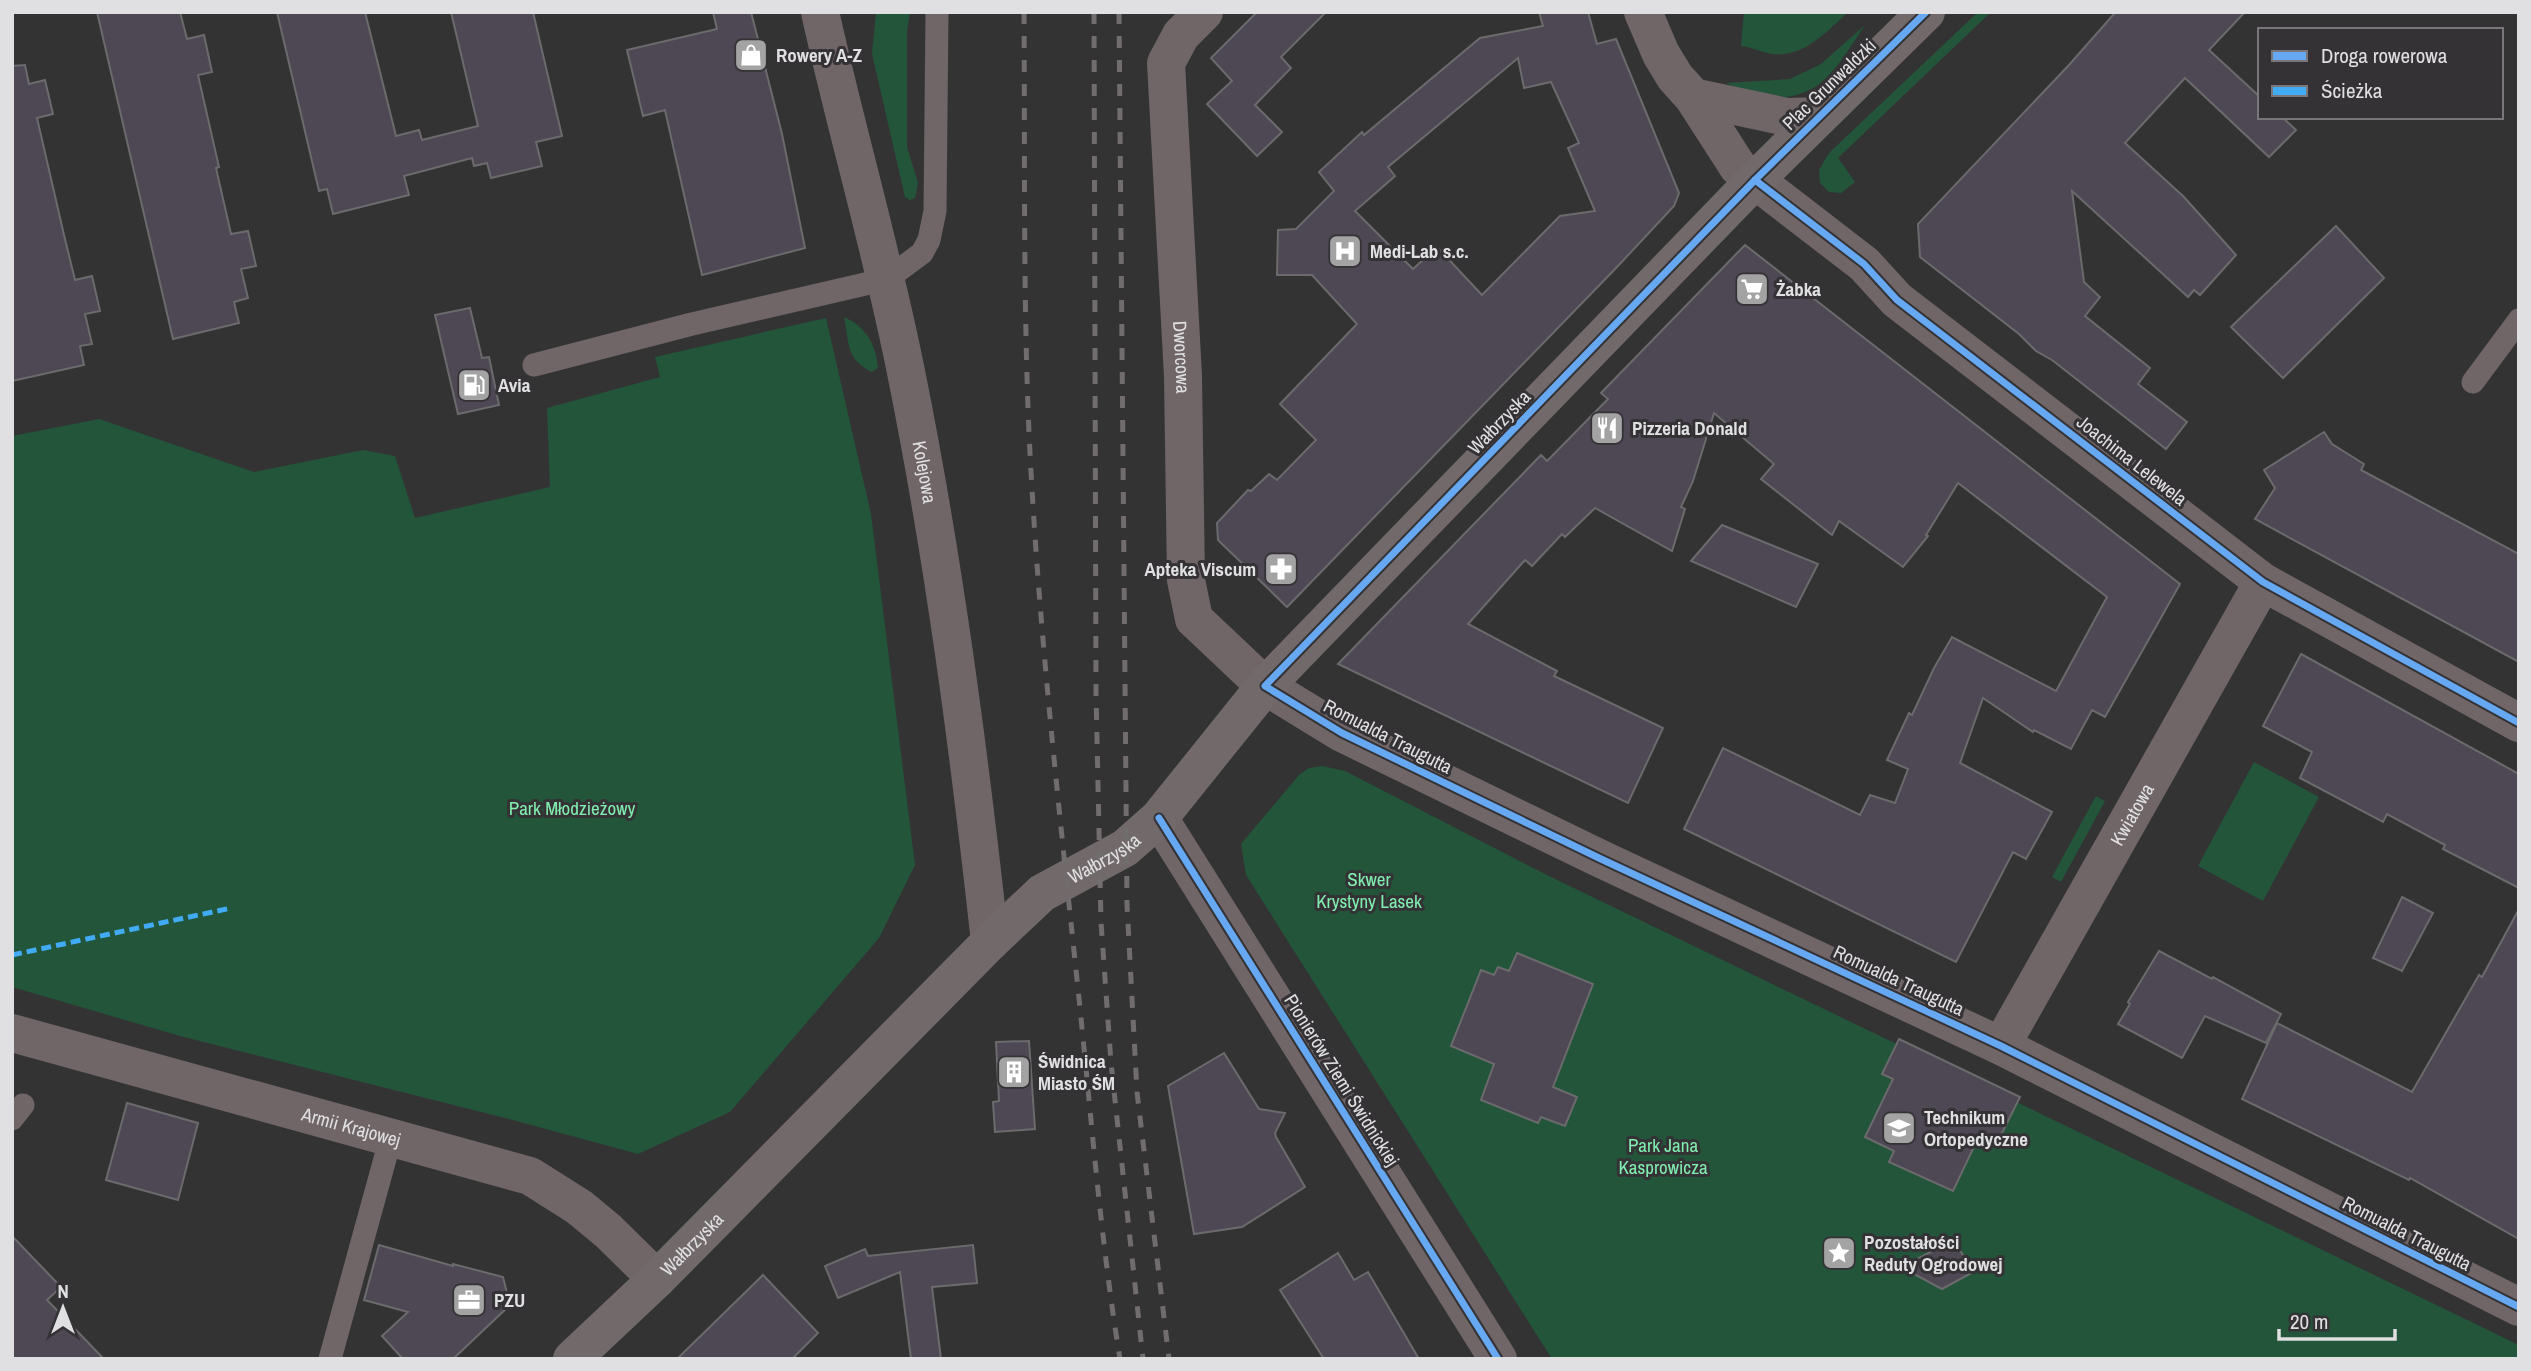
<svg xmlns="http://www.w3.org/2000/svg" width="2531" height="1371" font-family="'Archivo Narrow',sans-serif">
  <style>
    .green { fill: #22553a }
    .building { fill: #4e4754; stroke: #6b6a6c; stroke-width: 2; fill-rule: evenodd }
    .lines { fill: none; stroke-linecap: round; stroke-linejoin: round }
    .service { stroke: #706667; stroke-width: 23 }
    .minor { stroke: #706667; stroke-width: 38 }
    .tertiary { stroke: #706667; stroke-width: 38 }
    .secondary { stroke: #72696a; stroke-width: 38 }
    .rail { stroke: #716c6d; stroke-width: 5; stroke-dasharray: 12 12; stroke-linecap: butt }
    .quiet { stroke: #42abf6; stroke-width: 5; stroke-dasharray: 10 5; stroke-linecap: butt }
    .cycleway-casing { stroke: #343235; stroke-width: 11 }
    .cycleway { stroke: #66a8f1; stroke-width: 7 }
    .labels { text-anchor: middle; stroke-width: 6; stroke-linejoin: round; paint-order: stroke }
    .poi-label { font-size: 19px; font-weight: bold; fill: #e0dfe1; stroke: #343235; text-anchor: start }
    .street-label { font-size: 19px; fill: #e0dfe1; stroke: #343235 }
    .park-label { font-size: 19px; fill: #80eeaf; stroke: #343235 }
  </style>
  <rect width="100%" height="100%" fill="#343334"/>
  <g class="green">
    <polygon points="876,12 910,12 907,31 907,147 918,183 915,198 910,200 905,197 872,54"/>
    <path d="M1744,12c12,0 26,4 37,0h67c-20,19 -45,46 -75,42 -11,-1 -21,-7 -32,-8z"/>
    <polygon points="1978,12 1991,12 1838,158 1855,182 1841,193 1829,192 1820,183 1819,170 1829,153"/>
    <path d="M1865,25c-14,20 -27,45 -47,60 -13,10 -41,16 -57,13 -12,-2 -24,-9 -35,-15l64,-4 31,-15z"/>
    <path d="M844,317c22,10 32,27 34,51l-6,4c-27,-14 -22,-27 -28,-55z"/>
    <polygon points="826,318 871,514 915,865 879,938 730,1112 638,1154 509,1119 180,1036 12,987 12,436 99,419 254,472 363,450 395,456 415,518 550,487 547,408 660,377 655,357"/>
    <polygon points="2254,762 2319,797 2263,901 2198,866"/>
    <polygon points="1322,766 1345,771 1547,875 2519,1345 2519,1359 1552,1359 1246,875 1241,844 1299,775 1309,768"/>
    <polygon points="2096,796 2105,801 2061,882 2052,877"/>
  </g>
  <g class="building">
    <polygon points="97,12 180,12 187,39 204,35 212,72 198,75 219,167 216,168 231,234 248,231 256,266 241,269 248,298 234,302 239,323 173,339"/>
    <polygon points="277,12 365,12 396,136 419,130 422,140 478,126 451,12 533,12 562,136 536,142 542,166 491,178 487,163 474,166 472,158 404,176 409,195 333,214 327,189 319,191"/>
    <polygon points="713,12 751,12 782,134 805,248 702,275 665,110 643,116 627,50 717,29"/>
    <polygon points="1257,12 1326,12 1281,57 1291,68 1255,105 1282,132 1257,156 1207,104 1232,81 1211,58"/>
    <path d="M1539,12h49l9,32 19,-5 63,154 -5,13 -57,61 -330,340 -69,-67 -1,-17 31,-33 3,1 18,-17 8,6 39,-40 -36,-36 77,-80 -45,-49h-35l1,-45 18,-1 38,-38 -15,-19 43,-40 2,3 116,-97 63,-12zM1518,58l6,30 27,-6 28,61 -11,5 27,63 -35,5 -78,79 -45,-48 -24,22 -58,-58 40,-35 -7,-9z"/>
    <polygon points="2111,12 2245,12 2209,50 2260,97 2260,117 2282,117 2296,130 2269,157 2185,78 2125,143 2184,197 2236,255 2200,295 2194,290 2188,297 2072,191 2084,282 2100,297 2085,316 2150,368 2138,384 2187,422 2166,449 2052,360 2036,351 2019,334 1920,257 1918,224 2069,65 2114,14"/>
    <polygon points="25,65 29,84 45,80 53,114 37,118 64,235 75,280 92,276 100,311 85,314 92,344 80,346 84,365 12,381 12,66"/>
    <polygon points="2336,226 2384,278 2283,378 2231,327"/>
    <polygon points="1745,245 2180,584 2105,717 2092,710 2071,749 2034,730 2033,732 1983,698 1960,763 2052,812 2026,859 2013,852 1956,962 1684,829 1723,748 1860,815 1870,795 1895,803 1908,769 1887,760 1909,713 1912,715 1934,668 1952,637 2056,691 2107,597 1958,483 1926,535 1928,536 1903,567 1839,521 1832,535 1761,479 1774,464 1714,413 1693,481 1681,507 1685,509 1672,551 1595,508 1565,537 1562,534 1532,566 1525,560 1468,624 1557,671 1554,676 1663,728 1628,803 1338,664 1541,455 1547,461 1608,399 1601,393"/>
    <polygon points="470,308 482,358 489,357 499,405 458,414 435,315"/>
    <polygon points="2324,432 2332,444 2364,464 2361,470 2519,554 2519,662 2255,519 2275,488 2264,470"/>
    <polygon points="1722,525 1818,564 1796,607 1691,561"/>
    <polygon points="2301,654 2519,774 2519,888 2443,849 2445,845 2387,814 2383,822 2300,778 2312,752 2263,726"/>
    <polygon points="2402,897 2433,913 2402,971 2373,958"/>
    <polygon points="2519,909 2519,1239 2410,1178 2409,1180 2242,1099 2277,1023 2412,1092 2479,975 2482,977"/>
    <polygon points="2159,951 2212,979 2213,977 2281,1014 2266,1043 2205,1016 2182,1058 2118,1024 2130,1004 2128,1002"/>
    <polygon points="1517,953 1593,984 1553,1087 1577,1097 1565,1126 1541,1117 1538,1123 1481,1100 1494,1064 1451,1046 1481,970 1494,975 1498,967 1509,971"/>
    <polygon points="1899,1039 2020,1097 1997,1143 1979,1136 1953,1191 1889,1162 1894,1151 1865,1137 1893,1079 1882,1074"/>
    <polygon points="1029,1041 1035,1129 995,1132 993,1102 999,1101 996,1042"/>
    <polygon points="1224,1053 1259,1109 1285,1113 1275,1133 1276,1137 1305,1187 1242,1227 1194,1234 1168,1086"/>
    <polygon points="127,1103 198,1123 178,1200 106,1180"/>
    <polygon points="12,1236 61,1287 47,1300 104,1359 12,1359"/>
    <polygon points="1954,1240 1973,1272 1942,1289 1901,1267"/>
    <polygon points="379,1245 453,1266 453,1264 503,1277 510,1305 453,1359 403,1359 382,1336 408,1312 364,1300"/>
    <polygon points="973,1245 977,1283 932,1287 941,1359 911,1359 900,1272 838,1298 825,1266 865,1249 868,1256"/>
    <polygon points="1338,1253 1354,1280 1368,1272 1419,1359 1324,1359 1280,1290"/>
    <polygon points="763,1275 818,1333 792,1359 677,1359"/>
  </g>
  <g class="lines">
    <g class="service">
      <polyline points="534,365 692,324 887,279 922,253 929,240 935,211 937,12"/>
      <polyline points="2473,382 2519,320"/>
      <polyline points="12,1119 23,1105"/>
      <polyline points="330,1359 391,1137"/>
    </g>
    <g class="minor">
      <path id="s1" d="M820,12c27,121 62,239 86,360 38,188 63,379 84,570"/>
      <path id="s2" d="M1204,12l-23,23 -15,28 17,313 3,204 8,39 71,67 77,47 259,126 400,187 518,261"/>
      <polyline points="1643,12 1661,54 1675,77 1693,97 1738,167 1864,264 1897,300 2263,582 2519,723"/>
      <polyline points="1693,97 1787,117 1819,116"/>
      <polyline points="1159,818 1498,1359"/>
      <path id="s3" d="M2001,1046l262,-464"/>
    </g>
    <path class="tertiary" id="s4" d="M12,1033l518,143 49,31 29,24 49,48"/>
    <path class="secondary" id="s5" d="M572,1359l85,-80 333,-337 52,-49 83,-45 34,-30 106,-132 490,-506 171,-168"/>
    <g class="rail">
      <path d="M1024,12c1,140 -1,281 5,421 9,192 31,384 51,575 12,117 21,235 40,351"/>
      <polyline points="1094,12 1096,693 1101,922 1111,1063 1143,1359"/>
      <polyline points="1119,12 1127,905 1137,1092 1169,1359"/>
    </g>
    <polyline class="quiet" points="12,955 231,908"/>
    <g class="cycleway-casing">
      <g id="cycleway">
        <polyline points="1926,12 1755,180 1265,686 1342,733 1601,859 2001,1046 2519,1307"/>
        <polyline points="1755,180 1864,264 1897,300 2263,582 2519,723"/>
        <polyline points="1159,818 1498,1359"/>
      </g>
    </g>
    <use href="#cycleway" class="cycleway"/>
  </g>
  <defs>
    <g id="shop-square" transform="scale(1.75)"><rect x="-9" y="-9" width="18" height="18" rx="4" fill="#a4a3a4" stroke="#343235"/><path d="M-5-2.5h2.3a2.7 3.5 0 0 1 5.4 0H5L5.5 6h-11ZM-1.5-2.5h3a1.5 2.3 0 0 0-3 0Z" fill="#fff"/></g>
    <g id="hospital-square" transform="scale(1.75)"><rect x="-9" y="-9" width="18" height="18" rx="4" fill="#a4a3a4" stroke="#343235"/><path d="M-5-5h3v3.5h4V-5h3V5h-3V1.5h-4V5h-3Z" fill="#fff"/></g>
    <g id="supermarket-square" transform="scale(1.75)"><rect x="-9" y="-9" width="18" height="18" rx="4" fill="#a4a3a4" stroke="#343235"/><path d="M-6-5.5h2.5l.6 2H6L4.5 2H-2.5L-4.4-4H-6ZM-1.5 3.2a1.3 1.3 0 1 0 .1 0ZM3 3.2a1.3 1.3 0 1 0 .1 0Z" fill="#fff"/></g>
    <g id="fuel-square" transform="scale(1.75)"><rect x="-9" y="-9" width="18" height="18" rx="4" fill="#a4a3a4" stroke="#343235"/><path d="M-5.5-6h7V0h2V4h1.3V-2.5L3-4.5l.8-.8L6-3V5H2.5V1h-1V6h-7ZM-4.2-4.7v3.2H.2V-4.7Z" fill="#fff"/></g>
    <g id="restaurant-square" transform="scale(1.75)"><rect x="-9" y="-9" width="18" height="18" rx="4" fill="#a4a3a4" stroke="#343235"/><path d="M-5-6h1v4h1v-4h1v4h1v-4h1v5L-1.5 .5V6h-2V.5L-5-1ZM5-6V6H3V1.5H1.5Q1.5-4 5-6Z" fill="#fff"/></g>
    <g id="pharmacy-square" transform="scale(1.75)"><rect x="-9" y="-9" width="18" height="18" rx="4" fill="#a4a3a4" stroke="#343235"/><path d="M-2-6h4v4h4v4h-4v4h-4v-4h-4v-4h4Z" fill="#fff"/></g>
    <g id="building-square" transform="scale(1.75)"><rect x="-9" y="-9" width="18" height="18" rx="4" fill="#a4a3a4" stroke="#343235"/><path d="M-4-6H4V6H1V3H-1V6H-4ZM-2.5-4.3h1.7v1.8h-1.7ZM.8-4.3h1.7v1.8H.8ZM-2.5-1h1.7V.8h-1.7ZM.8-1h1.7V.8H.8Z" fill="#fff"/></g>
    <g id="school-square" transform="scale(1.75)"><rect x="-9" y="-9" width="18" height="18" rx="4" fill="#a4a3a4" stroke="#343235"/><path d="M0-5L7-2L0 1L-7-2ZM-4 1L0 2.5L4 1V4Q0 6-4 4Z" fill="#fff"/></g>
    <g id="sight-square" transform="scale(1.75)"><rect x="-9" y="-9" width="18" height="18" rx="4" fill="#a4a3a4" stroke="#343235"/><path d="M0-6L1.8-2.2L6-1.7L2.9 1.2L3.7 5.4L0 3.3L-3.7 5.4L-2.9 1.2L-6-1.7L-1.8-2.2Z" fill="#fff"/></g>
    <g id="office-square" transform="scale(1.75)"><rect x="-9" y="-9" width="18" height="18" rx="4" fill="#a4a3a4" stroke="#343235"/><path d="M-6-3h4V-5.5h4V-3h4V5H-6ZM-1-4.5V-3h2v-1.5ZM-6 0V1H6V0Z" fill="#fff"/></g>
  </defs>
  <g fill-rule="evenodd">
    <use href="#shop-square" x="751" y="55"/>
    <use href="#hospital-square" x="1345" y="251"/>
    <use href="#supermarket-square" x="1752" y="289"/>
    <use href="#fuel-square" x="474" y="385"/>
    <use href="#restaurant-square" x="1607" y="428"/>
    <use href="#pharmacy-square" x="1281" y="569"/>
    <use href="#building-square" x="1014" y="1072"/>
    <use href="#school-square" x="1899" y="1128"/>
    <use href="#sight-square" x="1839" y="1253"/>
    <use href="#office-square" x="469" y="1300"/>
  </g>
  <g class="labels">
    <g class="poi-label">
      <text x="776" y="62">Rowery A-Z</text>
      <text x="1370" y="258">Medi-Lab s.c.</text>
      <text x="1776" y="296">Żabka</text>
      <text x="498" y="392">Avia</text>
      <text x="1632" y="435">Pizzeria Donald</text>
      <text x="1256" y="576" text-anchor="end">Apteka Viscum</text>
      <text x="1038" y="1068">Świdnica<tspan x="1038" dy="22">Miasto ŚM</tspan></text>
      <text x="1924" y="1124">Technikum<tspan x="1924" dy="22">Ortopedyczne</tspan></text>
      <text x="1864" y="1249">Pozostałości<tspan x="1864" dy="22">Reduty Ogrodowej</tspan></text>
      <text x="494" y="1307">PZU</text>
    </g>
    <g class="street-label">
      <text transform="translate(1829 84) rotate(-44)" y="7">Plac Grunwaldzki</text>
      <text dy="7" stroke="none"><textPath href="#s2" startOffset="359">Dworcowa</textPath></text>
      <text transform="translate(1499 422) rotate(-46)" y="7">Wałbrzyska</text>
      <text transform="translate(2132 460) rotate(38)" y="7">Joachima Lelewela</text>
      <text dy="7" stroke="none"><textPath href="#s1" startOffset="472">Kolejowa</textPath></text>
      <text transform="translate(1388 736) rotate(27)" y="7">Romualda Traugutta</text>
      <text dy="7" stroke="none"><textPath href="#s3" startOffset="266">Kwiatowa</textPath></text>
      <text dy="7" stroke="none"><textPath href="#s5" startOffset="733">Wałbrzyska</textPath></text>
      <text transform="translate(1899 980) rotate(25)" y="7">Romualda Traugutta</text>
      <text transform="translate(1342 1080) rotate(58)" y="7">Pionierów Ziemi Świdnickiej</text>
      <text dy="7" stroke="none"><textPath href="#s4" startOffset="352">Armii Krajowej</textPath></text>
      <text transform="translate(2407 1233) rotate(27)" y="7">Romualda Traugutta</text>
      <text dy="7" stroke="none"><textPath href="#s5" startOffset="166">Wałbrzyska</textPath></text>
    </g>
    <g class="park-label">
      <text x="572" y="815">Park Młodzieżowy</text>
      <text x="1369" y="886">Skwer<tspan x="1369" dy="22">Krystyny Lasek</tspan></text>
      <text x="1663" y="1152">Park Jana<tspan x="1663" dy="22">Kasprowicza</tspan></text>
    </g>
  </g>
  <rect width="2531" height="1371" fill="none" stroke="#e0dfe1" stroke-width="28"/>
  <rect x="2258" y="28" width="245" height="91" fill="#343235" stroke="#79777a" stroke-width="2"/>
  <rect x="2272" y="51" width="35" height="10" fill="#66a8f1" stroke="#79777a" stroke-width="2"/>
  <text x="2321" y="63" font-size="21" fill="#e0dfe1">Droga rowerowa</text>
  <rect x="2272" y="86" width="35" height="10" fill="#42abf6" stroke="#79777a" stroke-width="2"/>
  <text x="2321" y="98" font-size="21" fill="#e0dfe1">Ścieżka</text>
  <g transform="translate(63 1308)" stroke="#343235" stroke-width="5" paint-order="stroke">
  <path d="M0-5L12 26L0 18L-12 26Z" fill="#e0dfe1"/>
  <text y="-10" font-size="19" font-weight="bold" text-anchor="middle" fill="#e0dfe1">N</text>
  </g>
  <path d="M2279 1329v10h116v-10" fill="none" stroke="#e0dfe1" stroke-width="3.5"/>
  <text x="2290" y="1329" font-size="21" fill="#e0dfe1" stroke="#343235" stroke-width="5" paint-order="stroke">20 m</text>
</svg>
